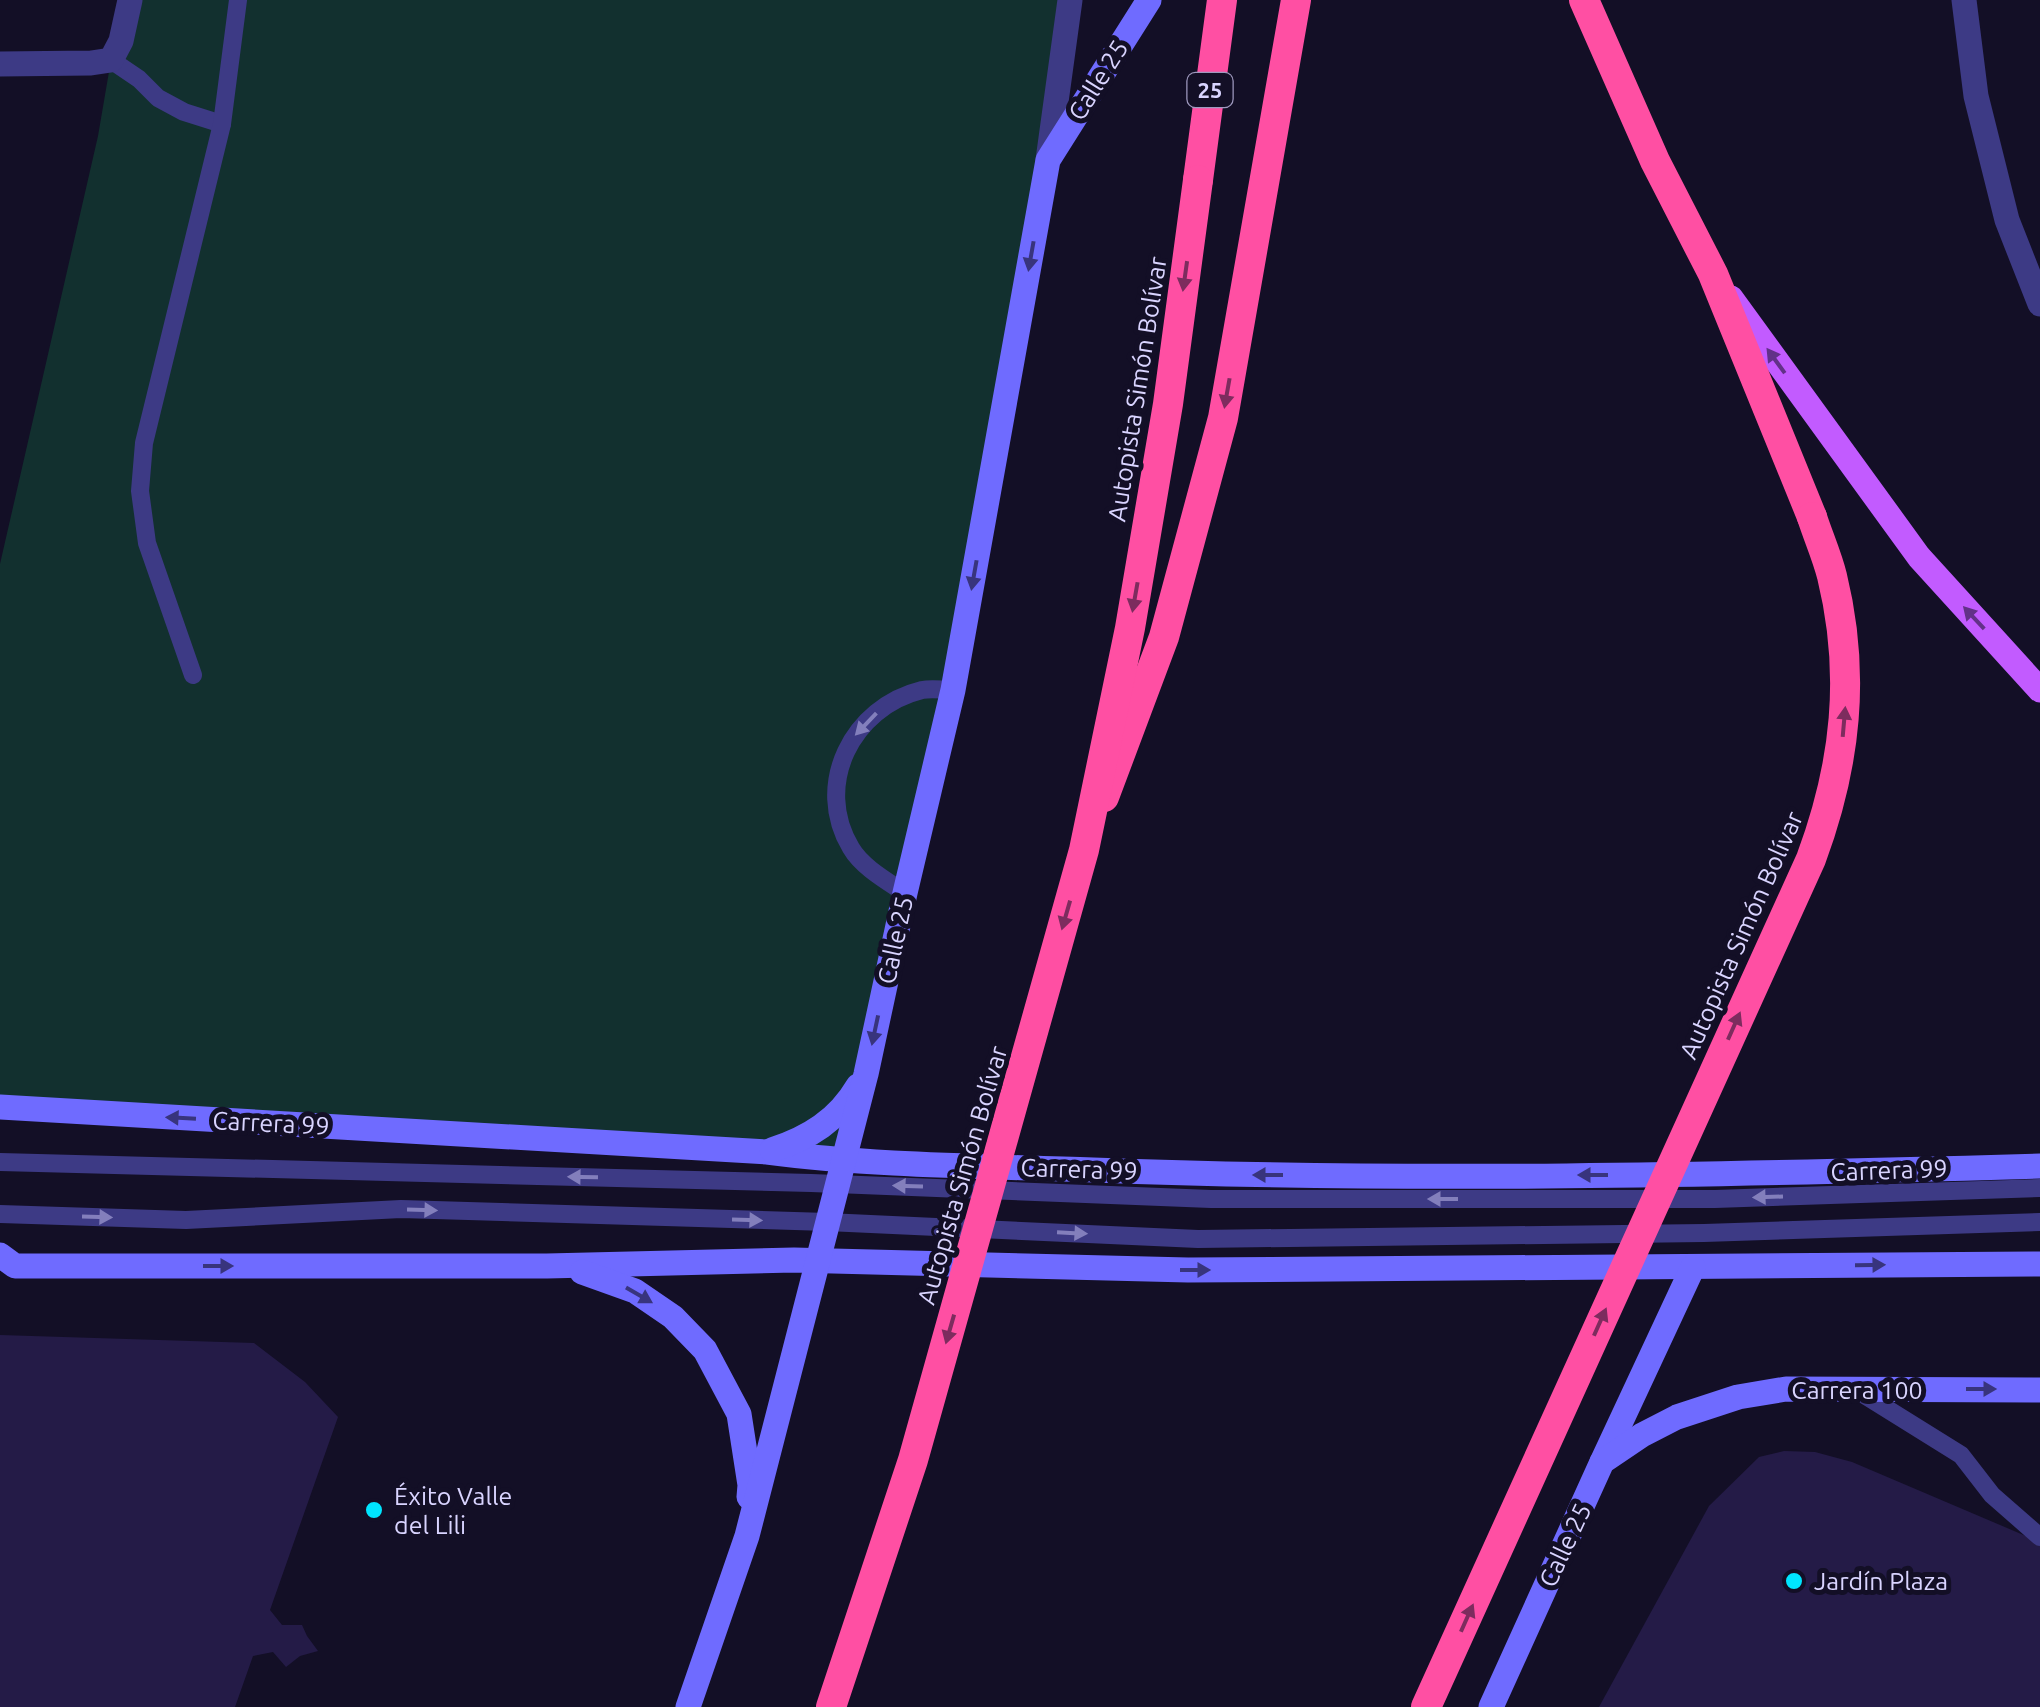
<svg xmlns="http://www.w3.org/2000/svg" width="2040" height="1707" font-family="Ubuntu,sans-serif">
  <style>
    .green { fill: #12302f }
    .building { fill: #241b47 }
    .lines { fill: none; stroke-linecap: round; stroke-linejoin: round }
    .lane { stroke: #3d3a85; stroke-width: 18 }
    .street { stroke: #3d3a85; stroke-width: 25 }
    .secondary { stroke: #6f6bff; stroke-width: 25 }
    .primary { stroke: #c25bff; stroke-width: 25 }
    .highway { stroke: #ff4fa3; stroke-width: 30 }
    .highway-bridge { stroke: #ff4fa3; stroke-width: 30 }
    .oneway { fill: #38347d }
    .oneway2 { fill: #7d2c5e }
    .oneway3 { fill: #623188 }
    .oneway4 { fill: #837fbc }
    .poi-dot { fill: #00e5ff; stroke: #130f26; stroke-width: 4 }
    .labels { text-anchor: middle; stroke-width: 10; stroke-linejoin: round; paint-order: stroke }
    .shield { fill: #130f26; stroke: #9e99be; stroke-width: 2.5 }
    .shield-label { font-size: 22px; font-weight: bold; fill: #d9d4ff }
    .street-label { font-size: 25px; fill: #d9d4ff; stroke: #130f26 }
    .poi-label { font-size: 25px; fill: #d9d4ff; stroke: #130f26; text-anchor: start }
  </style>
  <rect width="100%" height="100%" fill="#130f26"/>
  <polygon class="green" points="130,0 1070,0 953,690 844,1160 0,1107 0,564 98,136 111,60"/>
  <g class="building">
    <polygon points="0,1335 254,1343 305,1382 338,1417 270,1610 282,1625 302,1625 307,1636 318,1651 300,1656 286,1667 273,1652 253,1656 235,1707 0,1707"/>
    <polygon points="1784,1451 1815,1452 1852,1462 2040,1542 2040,1707 1599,1707 1709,1506 1759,1457"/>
  </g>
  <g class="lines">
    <g class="lane">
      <polyline points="111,60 139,79 158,98 184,112 222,124"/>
      <polyline points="193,675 147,543 140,491 144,443 222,124 238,0"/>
      <path d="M905,893c-18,-12 -43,-26 -54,-45 -38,-63 1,-141 71,-158 10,-2 21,0 31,0"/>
      <polyline points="0,1162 811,1183 1211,1199 1715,1199 2040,1188"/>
      <polyline points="0,1214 186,1220 401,1209 827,1222 1198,1239 1704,1233 2040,1222"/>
      <polyline points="1855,1389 1961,1455 1992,1495 2040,1537"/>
    </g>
    <g class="street">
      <polyline points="1964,0 1976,96 2007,220 2040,304"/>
      <polyline points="0,64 91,63 111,60 121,41 130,0"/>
      <polyline points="1048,160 1070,0"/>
    </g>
    <g class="secondary">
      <path d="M0,1107l767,45c108,14 217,14 326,18 315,12 631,5 947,-4"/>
      <path d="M772,1150c37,-12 66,-30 86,-64"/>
      <polyline points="0,1255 15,1266 547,1266 794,1260 1188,1270 2040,1264"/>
      <polyline points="582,1272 635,1291 673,1317 705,1350 739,1414 750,1485 749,1497"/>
      <polyline points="1602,1462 1693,1267"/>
      <polyline points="688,1707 747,1536 866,1074 905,893 953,690 1048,160 1149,0"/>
      <polyline points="1491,1707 1602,1462 1642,1435 1677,1417 1738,1397 1786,1389 2040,1390"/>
    </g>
    <polyline class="primary" points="1731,298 1919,557 2040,690"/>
    <g class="highway">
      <polyline points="1584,0 1655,161 1713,274 1812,517"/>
      <polyline points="1198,180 1222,0"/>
      <polyline points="1104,797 1164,637 1223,418 1296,0"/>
    </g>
    <g class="highway-bridge">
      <polyline points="831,1707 913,1460 1084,850 1130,628 1168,404 1198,180"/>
      <path d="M1426,1707l385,-848c35,-94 45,-185 21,-283 -5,-20 -14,-40 -20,-59"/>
    </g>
  </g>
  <defs><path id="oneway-solid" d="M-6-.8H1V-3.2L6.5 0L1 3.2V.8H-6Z" transform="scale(2.5)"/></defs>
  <g class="oneway">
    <use href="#oneway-solid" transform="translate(1031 256) rotate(100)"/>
    <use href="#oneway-solid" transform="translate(974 575) rotate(100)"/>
    <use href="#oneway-solid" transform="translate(875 1030) rotate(102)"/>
    <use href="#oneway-solid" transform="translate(181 1118) rotate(-177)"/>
    <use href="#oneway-solid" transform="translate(1268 1175) rotate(180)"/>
    <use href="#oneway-solid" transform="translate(1593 1175) rotate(180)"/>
    <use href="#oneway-solid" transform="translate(1870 1265) rotate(-1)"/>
    <use href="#oneway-solid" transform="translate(218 1266)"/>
    <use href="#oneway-solid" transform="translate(1195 1270)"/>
    <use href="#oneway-solid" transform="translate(639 1295) rotate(30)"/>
    <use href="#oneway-solid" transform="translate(1981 1389)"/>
  </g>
  <g class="oneway2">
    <use href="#oneway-solid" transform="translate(1185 276) rotate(98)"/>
    <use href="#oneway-solid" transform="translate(1227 393) rotate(100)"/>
    <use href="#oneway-solid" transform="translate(1135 597) rotate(100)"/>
    <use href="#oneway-solid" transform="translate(1844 722) rotate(-85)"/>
    <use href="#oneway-solid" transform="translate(1066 915) rotate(106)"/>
    <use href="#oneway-solid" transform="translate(1734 1026) rotate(-66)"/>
    <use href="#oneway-solid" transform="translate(1600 1322) rotate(-66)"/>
    <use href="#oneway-solid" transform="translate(950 1329) rotate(106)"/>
    <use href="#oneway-solid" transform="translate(1467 1618) rotate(-66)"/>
  </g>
  <g class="oneway3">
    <use href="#oneway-solid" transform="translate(1776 361) rotate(-126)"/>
    <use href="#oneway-solid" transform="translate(1974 618) rotate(-133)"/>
  </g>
  <g class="oneway4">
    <use href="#oneway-solid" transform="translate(866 724) rotate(134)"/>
    <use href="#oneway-solid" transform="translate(583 1177) rotate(-179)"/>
    <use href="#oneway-solid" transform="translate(908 1186) rotate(-178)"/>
    <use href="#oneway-solid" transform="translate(1768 1197) rotate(178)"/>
    <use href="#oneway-solid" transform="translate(1443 1199) rotate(-180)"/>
    <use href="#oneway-solid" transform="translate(422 1210) rotate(2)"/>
    <use href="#oneway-solid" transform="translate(97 1217) rotate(2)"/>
    <use href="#oneway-solid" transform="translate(747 1220) rotate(2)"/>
    <use href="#oneway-solid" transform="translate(1072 1233) rotate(3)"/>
  </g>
  <g class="poi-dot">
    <circle cx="374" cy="1510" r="10"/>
    <circle cx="1794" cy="1581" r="10"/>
  </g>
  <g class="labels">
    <rect class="shield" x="1187.5" y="73" width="45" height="34" rx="8"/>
    <g class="shield-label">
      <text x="1210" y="98">25</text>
    </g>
    <g class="street-label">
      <text transform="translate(1098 80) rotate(-58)" y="9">Calle 25</text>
      <text transform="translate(1137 389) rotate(-81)" y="9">Autopista Simón Bolívar</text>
      <text transform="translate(1741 935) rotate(-66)" y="9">Autopista Simón Bolívar</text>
      <text transform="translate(895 940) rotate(-78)" y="9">Calle 25</text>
      <text transform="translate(271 1123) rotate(3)" y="9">Carrera 99</text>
      <text transform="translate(1079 1169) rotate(2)" y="9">Carrera 99</text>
      <text transform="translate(1889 1170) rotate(-2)" y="9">Carrera 99</text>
      <text transform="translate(962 1175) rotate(-74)" y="9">Autopista Simón Bolívar</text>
      <text x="1857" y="1399">Carrera 100</text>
      <text transform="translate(1565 1545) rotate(-65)" y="9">Calle 25</text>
    </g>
    <g class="poi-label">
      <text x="394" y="1505">Éxito Valle<tspan x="394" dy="29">del Lili</tspan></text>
      <text x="1814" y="1590">Jardín Plaza</text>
    </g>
  </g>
</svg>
